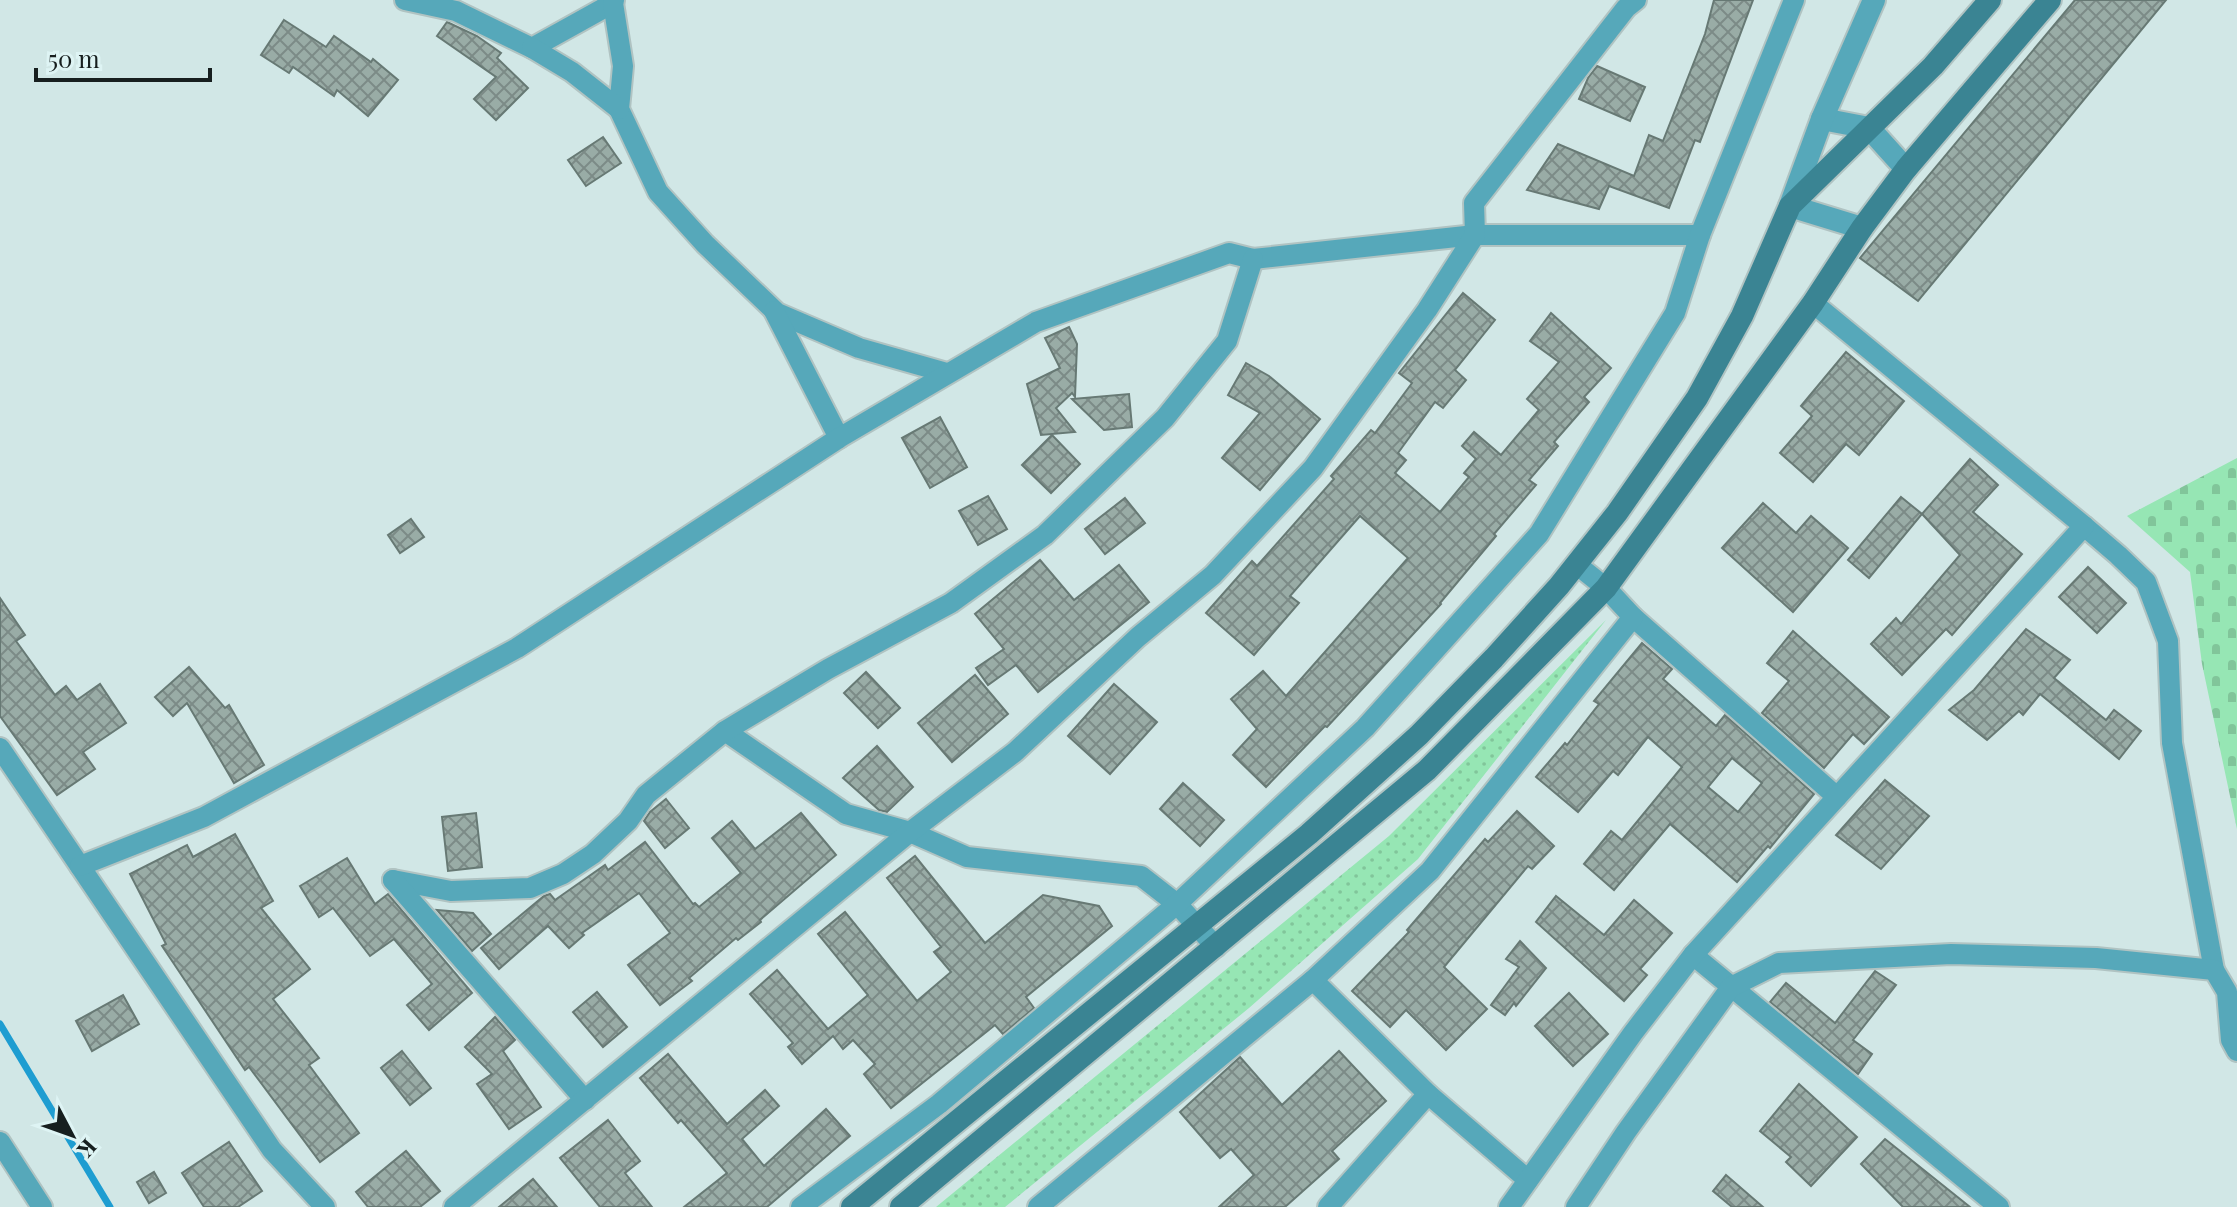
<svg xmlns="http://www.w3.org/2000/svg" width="2237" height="1207" font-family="'Playfair Display',serif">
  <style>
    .grass { fill: url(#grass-dots) }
    .cemetery { fill: url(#cemetery-stones) }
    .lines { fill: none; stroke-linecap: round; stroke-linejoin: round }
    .stream { stroke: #1e9dd1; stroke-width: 7 }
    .building { fill: url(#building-cross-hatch); stroke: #677974; stroke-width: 2; fill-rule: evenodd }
    .minor-casing { stroke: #b0c3c2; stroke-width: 24 }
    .tertiary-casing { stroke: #b0c3c2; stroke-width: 26 }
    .secondary-casing { stroke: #b0c3c2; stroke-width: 26 }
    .minor { stroke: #56a8ba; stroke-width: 20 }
    .tertiary { stroke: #56a8ba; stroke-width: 22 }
    .secondary { stroke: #3a8493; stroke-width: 22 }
  </style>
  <defs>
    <pattern id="grass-dots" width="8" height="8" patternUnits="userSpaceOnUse" patternTransform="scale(2)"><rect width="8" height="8" fill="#96e6b4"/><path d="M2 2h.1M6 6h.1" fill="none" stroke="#81c59a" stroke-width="1.8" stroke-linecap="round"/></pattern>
    <pattern id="cemetery-stones" width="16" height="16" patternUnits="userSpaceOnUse" patternTransform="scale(2)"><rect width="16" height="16" fill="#96e6b4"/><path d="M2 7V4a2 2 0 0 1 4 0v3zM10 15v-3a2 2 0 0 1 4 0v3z" fill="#81c59a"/></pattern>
    <pattern id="building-cross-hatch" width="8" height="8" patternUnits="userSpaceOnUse" patternTransform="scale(2)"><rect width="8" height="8" fill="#99aca6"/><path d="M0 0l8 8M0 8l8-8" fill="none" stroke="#7c8b87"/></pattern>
  </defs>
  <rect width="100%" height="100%" fill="#d1e7e6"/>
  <polygon class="grass" points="1606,620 1418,859 1249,1008 1005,1207 936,1207 1389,836"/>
  <polygon class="cemetery" points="2237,458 2237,829 2202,664 2190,572 2127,516"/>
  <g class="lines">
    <polyline class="stream" points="0,1024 110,1207"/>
  </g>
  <g class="building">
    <polygon points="1714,0 1753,0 1700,142 1695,140 1669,208 1609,186 1599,209 1527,190 1558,144 1634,176 1649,135 1663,141 1705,34"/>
    <polygon points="2075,0 2166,0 1918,301 1860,258"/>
    <polygon points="284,20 326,47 334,36 371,62 373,59 398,80 368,116 337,90 334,96 293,67 289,73 261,55"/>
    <polygon points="447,22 477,36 501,53 497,58 528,88 496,120 474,99 496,77 437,36"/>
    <polygon points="1597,66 1645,87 1630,121 1579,99 1588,78"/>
    <polygon points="603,137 621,163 586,186 568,160"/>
    <polygon points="1463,293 1495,320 1455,370 1466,380 1443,408 1435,402 1398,453 1406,460 1395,473 1440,512 1469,477 1464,473 1476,459 1462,446 1474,432 1501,455 1539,410 1527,399 1559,362 1530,341 1551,313 1611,368 1584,397 1589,402 1554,442 1558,446 1529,480 1536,485 1494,534 1496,536 1440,603 1441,604 1327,727 1325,726 1266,787 1233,755 1257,729 1231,699 1263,671 1286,696 1408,558 1360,516 1290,596 1299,603 1254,655 1206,613 1252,561 1257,566 1334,479 1331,476 1371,430 1375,433 1412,383 1399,373"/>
    <polygon points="1069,327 1077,344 1075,397 1072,393 1056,408 1075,432 1041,435 1027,384 1060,368 1045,338"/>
    <polygon points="1846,352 1904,401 1859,455 1846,444 1813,482 1780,453 1812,416 1801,406"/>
    <polygon points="1246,363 1269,376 1320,419 1260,490 1222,458 1260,413 1228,395"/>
    <polygon points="1129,394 1132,427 1104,430 1072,399"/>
    <polygon points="940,417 967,467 930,488 902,438"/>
    <polygon points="1052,435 1080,464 1051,493 1022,465"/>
    <polygon points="1970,459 1998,485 1973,512 2022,554 1952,635 1946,629 1902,675 1871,644 1896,618 1901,624 1960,555 1922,514"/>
    <polygon points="988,496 1007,529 978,545 959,511"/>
    <polygon points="1901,497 1922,514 1869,578 1848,560"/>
    <polygon points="1125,498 1145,523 1105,554 1085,529"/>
    <polygon points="1763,503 1796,533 1811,516 1848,548 1793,612 1722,548"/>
    <polygon points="411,519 424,537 400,553 388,535"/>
    <polygon points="1040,560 1074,600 1119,565 1149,602 1038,692 1016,665 988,685 976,668 1004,649 975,614"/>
    <polygon points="2088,567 2126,603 2097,633 2059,597"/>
    <polygon points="0,598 25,635 16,641 55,695 66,686 77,700 100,684 126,723 83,752 95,769 57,795 0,716"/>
    <polygon points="2026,629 2070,660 2054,678 2106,720 2114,710 2141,731 2119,759 2040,694 2023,715 2019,711 1987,740 1949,710 1974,690"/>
    <polygon points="1793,631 1889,717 1864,744 1853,734 1824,768 1762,713 1789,681 1767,663"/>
    <path d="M1642,643l30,26 -9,10 53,47 9,-11 89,79 -44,54 -2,-2 -31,36 -67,-58 -56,66 -30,-26 27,-33 11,9 60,-73 -34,-30 -30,38 -5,-4 -35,41 -42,-35 29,-34 2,2 32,-41 -5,-3zM1732,758l30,25 -24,29 -30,-25z"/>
    <polygon points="189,667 225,708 229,705 264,765 234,783 187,703 173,716 155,697"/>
    <polygon points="866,672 900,708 878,728 844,693"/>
    <polygon points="975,675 1008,714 952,762 918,723"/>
    <polygon points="1114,684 1157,722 1110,774 1068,736"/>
    <polygon points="877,746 913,787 887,812 879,810 843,778"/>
    <polygon points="1885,780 1929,816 1881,869 1836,835"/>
    <polygon points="1183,783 1224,820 1200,846 1160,809"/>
    <polygon points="666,799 689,828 665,848 644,821 650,812"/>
    <polygon points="1517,811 1554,846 1532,869 1528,866 1444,967 1487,1009 1446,1050 1406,1010 1390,1027 1352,991 1409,932 1407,930 1485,839 1488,842"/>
    <polygon points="476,813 482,867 448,871 442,817"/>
    <polygon points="801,813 836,855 760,920 761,922 738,940 736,938 689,978 692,981 660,1005 628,965 670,933 639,893 582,933 584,935 569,948 548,926 499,969 481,948 544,896 550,894 555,900 605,865 608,870 645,842 693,904 695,903 699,907 741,873 712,838 732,821 755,849"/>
    <polygon points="235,834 273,901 261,908 310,969 273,999 319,1058 309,1065 359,1133 320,1162 249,1067 245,1070 162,946 166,944 130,874 187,845 193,857"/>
    <polygon points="915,856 985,943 1043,895 1099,906 1112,926 1026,997 1034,1008 1003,1034 995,1025 891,1108 864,1074 875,1064 853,1040 843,1049 833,1036 802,1064 788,1047 793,1043 750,994 777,970 828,1029 868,995 818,934 845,912 917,1001 951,972 934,952 941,947 887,878"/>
    <polygon points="347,858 375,904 388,894 472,993 429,1030 407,1005 432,984 394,939 370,956 333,908 319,917 300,886"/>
    <polygon points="1556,896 1604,935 1634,900 1672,933 1640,969 1647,975 1624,1001 1536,922"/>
    <polygon points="437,910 473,913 491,934 472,951"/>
    <polygon points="1520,941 1546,968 1516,1006 1514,1003 1505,1015 1491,1005 1519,967 1506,959"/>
    <polygon points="1875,971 1896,985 1853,1040 1872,1054 1858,1074 1770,1002 1786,983 1835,1023"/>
    <polygon points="597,992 627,1027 603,1047 573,1012"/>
    <polygon points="1569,993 1608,1034 1573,1066 1535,1026"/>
    <polygon points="123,995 139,1024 92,1051 76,1021"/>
    <polygon points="495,1017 515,1040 503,1051 541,1107 509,1129 477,1084 492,1074 465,1047"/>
    <polygon points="402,1051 431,1088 410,1105 381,1068"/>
    <polygon points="1339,1051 1386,1101 1332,1151 1339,1159 1285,1207 1219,1207 1254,1175 1231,1149 1220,1158 1180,1112 1240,1057 1282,1105"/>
    <polygon points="668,1054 727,1124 765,1090 779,1106 742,1139 764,1166 826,1109 850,1136 767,1207 684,1207 727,1173 681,1120 678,1123 640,1078"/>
    <polygon points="1799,1084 1857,1137 1811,1186 1786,1162 1791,1157 1760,1131"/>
    <polygon points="608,1120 640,1161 625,1173 652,1207 600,1207 560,1158"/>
    <polygon points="1885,1139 1970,1207 1903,1207 1861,1164"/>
    <polygon points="229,1142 262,1191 238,1207 204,1207 182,1173"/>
    <polygon points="406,1151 440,1191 420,1207 368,1207 356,1192"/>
    <polygon points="154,1172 166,1193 149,1203 137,1182"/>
    <polygon points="1726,1175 1763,1207 1732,1207 1713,1191"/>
    <polygon points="533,1179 557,1207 499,1207"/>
  </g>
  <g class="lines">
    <g class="minor-casing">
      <g id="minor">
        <polyline points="405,0 456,11 532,48 613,3 614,0"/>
        <polyline points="613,3 623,66 619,109 658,192 705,244 777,313 859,348 947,373"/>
        <polyline points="532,48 572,72 619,109"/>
        <polyline points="774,311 839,438"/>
        <polyline points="2084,526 2118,555 2146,582 2168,641 2172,743 2214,970"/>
        <polyline points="1633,617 1837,797"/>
        <polyline points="725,731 846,814 910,832 967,857 1141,876 1177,904 1216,947"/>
        <polyline points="0,748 272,1150 325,1207"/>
        <polyline points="80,866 204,817 517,648 839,438 1036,322 1229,253 1253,259 1475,235 1700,235"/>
        <polyline points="393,880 451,891 530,888 563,874 593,854 628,821 646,795 725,731 828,669 951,603 1045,535 1165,418 1227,341 1253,259"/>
        <polyline points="393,880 585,1100"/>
        <polyline points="1693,955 1999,1207"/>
        <polyline points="1313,980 1428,1094 1528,1180"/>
        <polyline points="0,1142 42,1207"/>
        <polyline points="454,1207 910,832 1015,752 1138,637 1213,575 1313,468 1427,310 1475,235 1474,203 1626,8 1636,0"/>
        <polyline points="801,1207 939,1104 1177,904 1365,728 1539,534 1675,313 1700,235 1794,0"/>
        <polyline points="1038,1207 1313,980 1430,871 1633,617 1606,588 1576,564"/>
        <polyline points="1328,1207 1428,1094"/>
        <polyline points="1509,1207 1633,1033 1693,955 2084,526 1813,303"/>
        <polyline points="1576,1207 1626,1132 1731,987 1779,963 1951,954 2096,958 2214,970 2227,992 2231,1040 2237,1051"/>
      </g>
    </g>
    <g class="tertiary-casing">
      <g id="tertiary">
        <polyline points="1822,119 1869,128 1906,169"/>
        <polyline points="1862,228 1790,206 1822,119 1874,0"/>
      </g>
    </g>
    <g class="secondary-casing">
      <g id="secondary">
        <polyline points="852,1207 1309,834 1419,735 1494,658 1559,586 1617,513 1697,398 1742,316 1790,206 1933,66 1990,0"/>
        <polyline points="901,1207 1427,770 1606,588 1813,303 1862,228 1906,169 2050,0"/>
      </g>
    </g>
    <use href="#minor" class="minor"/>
    <use href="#tertiary" class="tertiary"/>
    <use href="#secondary" class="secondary"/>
  </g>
  <g transform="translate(72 1135) rotate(131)" stroke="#def4f4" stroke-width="6" paint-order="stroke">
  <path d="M0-6L14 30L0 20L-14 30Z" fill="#171f1f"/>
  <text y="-12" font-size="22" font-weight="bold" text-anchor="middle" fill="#171f1f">K</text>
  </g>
  <path d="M36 68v12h174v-12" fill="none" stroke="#171f1f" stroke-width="4"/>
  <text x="48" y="68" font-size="24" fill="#171f1f" stroke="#def4f4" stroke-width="6" paint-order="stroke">50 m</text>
</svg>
